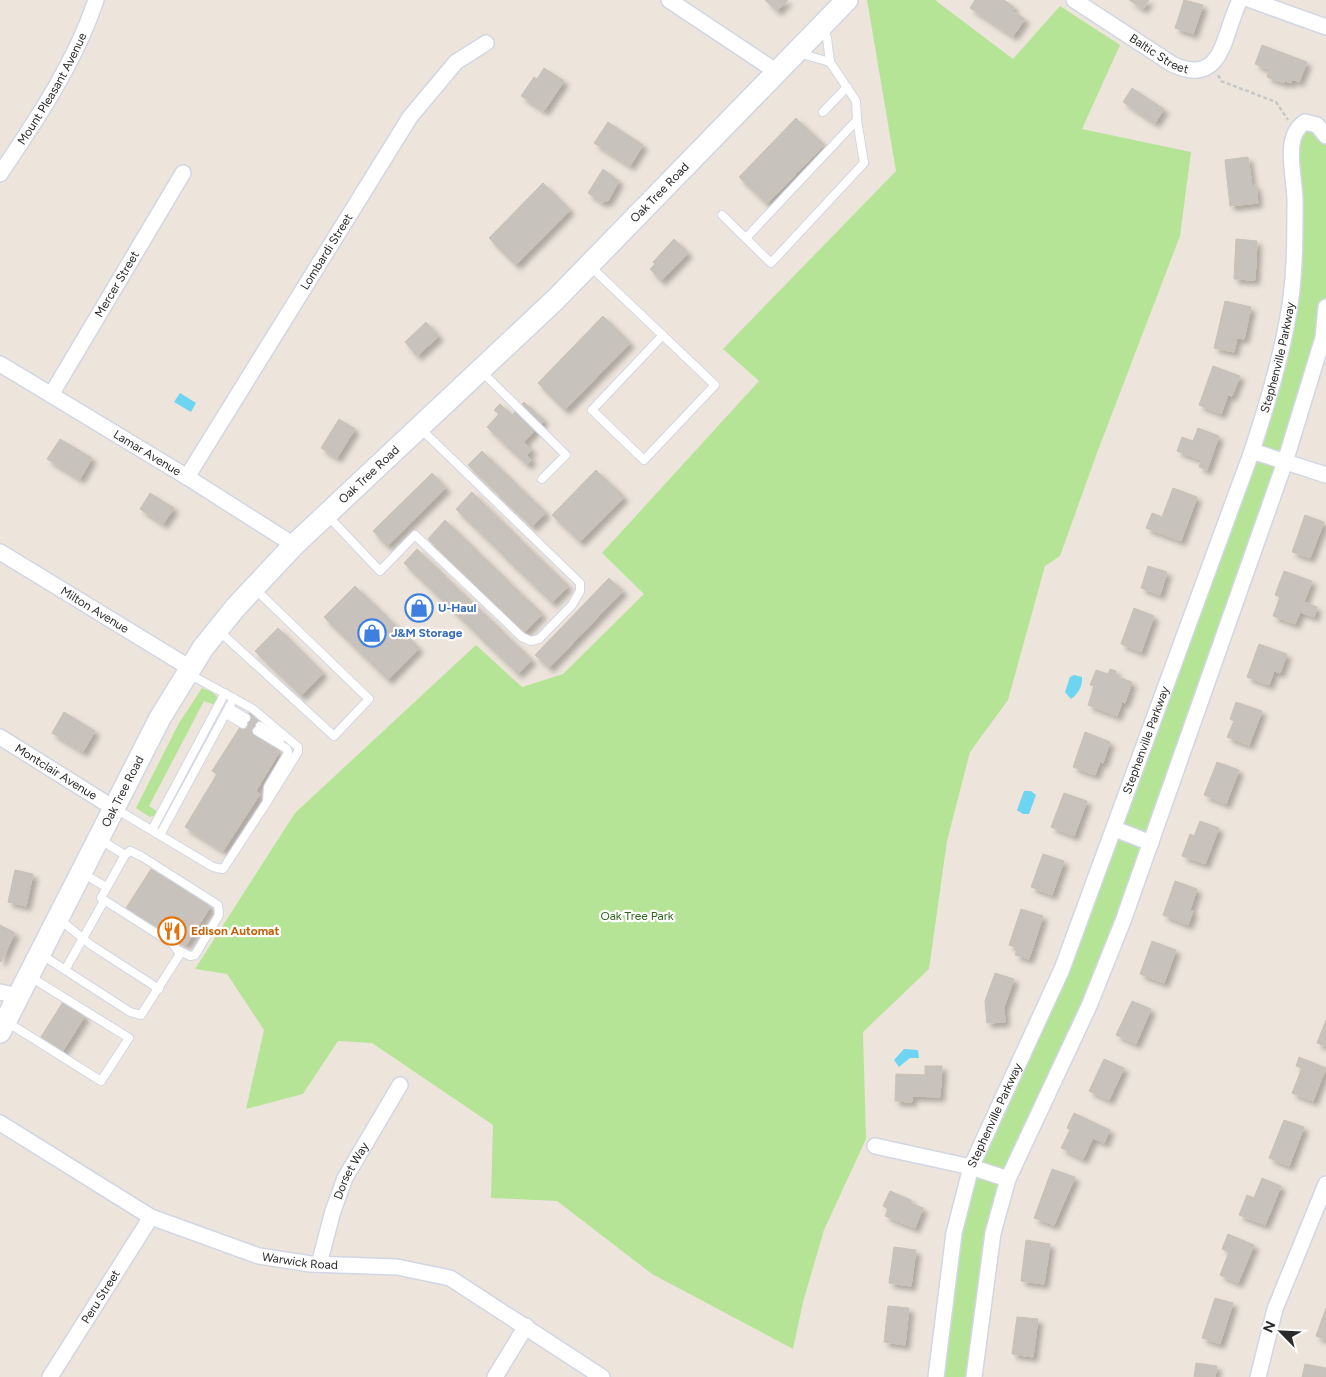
<svg xmlns="http://www.w3.org/2000/svg" width="1326" height="1377" font-family="Figtree,sans-serif">
  <style>
    .green { fill: #b6e497 }
    .water { fill: #6dd5f1 }
    .building { fill: #c8c2bc; stroke: #c8c1b6; filter: url(#shadow) }
    .lines { fill: none; stroke-linecap: round; stroke-linejoin: round }
    .service-casing { stroke: #d1d6e4; stroke-width: 10 }
    .minor-casing { stroke: #d1d6e4; stroke-width: 18 }
    .secondary-casing { stroke: #d1d6e4; stroke-width: 24 }
    .path { stroke: #c8c8c8; stroke-width: 2.5; stroke-dasharray: 4 2.5; stroke-linecap: butt }
    .service { stroke: #fff; stroke-width: 8 }
    .minor { stroke: #fff; stroke-width: 15 }
    .secondary { stroke: #fff; stroke-width: 21 }
    .labels { text-anchor: middle; stroke-width: 4.5; stroke-linejoin: round; paint-order: stroke }
    .street-label { font-size: 12px; fill: #2a2a2a; stroke: #fff }
    .shop-label { font-size: 12px; font-weight: bold; fill: #366cbe; stroke: #fff; text-anchor: start }
    .park-label { font-size: 12px; fill: #2e6919; stroke: #fff }
    .food-label { font-size: 12px; font-weight: bold; fill: #c56008; stroke: #fff; text-anchor: start }
  </style>
  <defs>
    <filter id="shadow"><feDropShadow dx="4.5" dy="4.5" stdDeviation="2.5" flood-color="#0004"/></filter>
  </defs>
  <rect width="100%" height="100%" fill="#ede5dc"/>
  <g class="green">
    <polygon points="867,0 935,0 1013,59 1060,6 1120,45 1082,129 1191,152 1180,236 1097,453 1060,556 1045,566 1008,700 970,752 947,841 929,969 863,1032 866,1139 824,1230 803,1302 793,1349 652,1274 557,1201 491,1198 493,1125 372,1043 338,1041 303,1094 246,1109 264,1030 227,974 195,969 295,813 476,645 522,687 563,674 644,594 602,553 759,381 723,349 896,171"/>
    <polygon points="1300,125 1326,136 1326,307 1323,338 1123,921 1008,1179 974,1377 936,1377 954,1233 1168,682 1288,320"/>
    <polygon points="202,688 212,692 219,699 215,705 204,701 149,806 158,812 157,815 150,817 136,808 179,723"/>
  </g>
  <g class="water">
    <polygon points="180,393 196,403 191,412 174,402"/>
    <path d="M1074,675l8,2c1,9 -4,17 -11,22l-6,-7 5,-15z"/>
    <polygon points="1024,791 1031,791 1036,795 1029,814 1023,814 1017,810"/>
    <polygon points="904,1049 918,1050 919,1058 910,1058 899,1067 894,1060"/>
  </g>
  <g class="building">
    <polygon points="765,0 788,0 777,11"/>
    <polygon points="975,0 1004,0 1014,7 1012,11 1025,19 1013,36 970,8"/>
    <polygon points="1129,0 1149,0 1143,9"/>
    <polygon points="1184,0 1203,5 1193,34 1175,28"/>
    <polygon points="1262,45 1307,62 1299,82 1292,79 1291,83 1285,81 1284,83 1267,77 1269,70 1255,64"/>
    <polygon points="544,68 564,81 544,111 521,96 534,77 537,79"/>
    <polygon points="1132,88 1164,109 1155,123 1123,102"/>
    <polygon points="796,118 824,145 767,204 739,177"/>
    <polygon points="608,122 643,145 630,166 594,143"/>
    <polygon points="1248,157 1252,186 1256,185 1258,203 1230,206 1225,160"/>
    <polygon points="603,169 619,181 608,201 601,202 588,193"/>
    <polygon points="543,183 570,210 516,265 489,238"/>
    <polygon points="674,239 688,253 661,281 650,269 655,264 653,262"/>
    <polygon points="1236,239 1257,241 1255,280 1234,279"/>
    <polygon points="1225,301 1251,307 1244,339 1237,338 1234,352 1214,348"/>
    <polygon points="603,316 630,343 565,410 538,383"/>
    <polygon points="426,322 439,336 417,356 405,342"/>
    <polygon points="1213,366 1240,376 1232,396 1228,395 1221,414 1199,405"/>
    <polygon points="524,402 544,420 524,442 532,450 527,455 532,460 527,465 487,427 499,414 494,410 500,404 512,415"/>
    <polygon points="339,419 355,429 337,458 321,448"/>
    <polygon points="1198,428 1219,436 1207,470 1199,467 1201,460 1177,451 1182,437 1193,441"/>
    <polygon points="60,439 92,458 80,479 47,459"/>
    <polygon points="482,451 546,513 532,527 468,465"/>
    <polygon points="596,470 624,497 580,542 552,515"/>
    <polygon points="432,473 446,488 387,546 373,531"/>
    <polygon points="1173,488 1197,497 1181,541 1146,528 1152,513 1162,517"/>
    <polygon points="472,492 568,586 552,603 456,509"/>
    <polygon points="150,493 174,508 163,524 140,509"/>
    <polygon points="1305,515 1324,522 1310,558 1292,552"/>
    <polygon points="445,520 542,614 524,633 428,539"/>
    <polygon points="417,549 532,660 518,674 404,563"/>
    <polygon points="1148,566 1167,572 1160,595 1141,588"/>
    <polygon points="1284,571 1312,581 1304,602 1317,607 1314,617 1300,612 1295,624 1273,616 1280,597 1275,595"/>
    <polygon points="609,578 623,591 549,668 535,655"/>
    <polygon points="355,586 419,648 388,680 324,617"/>
    <polygon points="1134,608 1154,616 1141,652 1121,644"/>
    <polygon points="278,628 323,673 301,696 255,651"/>
    <polygon points="1259,644 1287,654 1280,673 1274,671 1269,685 1247,677"/>
    <polygon points="1110,669 1116,671 1115,676 1132,682 1125,703 1122,702 1117,716 1088,705 1094,686 1090,685 1096,670 1108,674"/>
    <polygon points="1236,702 1262,711 1249,745 1227,737 1234,721 1230,719"/>
    <polygon points="64,712 95,731 83,752 52,733"/>
    <polygon points="249,713 263,721 255,734 280,751 256,791 260,794 223,851 185,827 217,774 212,771"/>
    <polygon points="1085,732 1110,742 1103,763 1100,762 1095,775 1073,767"/>
    <polygon points="1217,762 1239,770 1226,804 1204,795"/>
    <polygon points="1064,793 1087,801 1074,836 1051,827"/>
    <polygon points="1200,821 1219,828 1205,864 1182,856 1190,834 1194,836"/>
    <polygon points="1043,854 1064,861 1052,895 1031,887"/>
    <polygon points="151,869 211,906 186,945 126,908"/>
    <polygon points="15,870 33,874 26,906 8,902"/>
    <polygon points="1175,881 1197,889 1190,910 1193,911 1188,925 1163,915"/>
    <polygon points="1021,909 1043,916 1029,959 1015,955 1018,948 1009,945"/>
    <polygon points="0,925 15,933 1,962 0,961"/>
    <polygon points="1152,941 1176,950 1164,983 1140,974"/>
    <polygon points="995,973 1014,979 1004,1007 1005,1022 987,1023 985,1001"/>
    <polygon points="1132,1001 1151,1009 1136,1044 1116,1035"/>
    <polygon points="63,1002 85,1016 61,1054 39,1040"/>
    <polygon points="1326,1020 1326,1046 1317,1043"/>
    <polygon points="1299,1057 1326,1068 1313,1101 1292,1093 1302,1068 1296,1066"/>
    <polygon points="1104,1059 1124,1068 1109,1100 1089,1091"/>
    <polygon points="925,1066 942,1066 940,1097 912,1096 912,1102 895,1101 896,1074 925,1075"/>
    <polygon points="1074,1113 1110,1130 1104,1143 1093,1138 1083,1159 1061,1148 1070,1130 1067,1128"/>
    <polygon points="1284,1120 1304,1127 1289,1166 1269,1158"/>
    <polygon points="1052,1169 1075,1177 1054,1225 1034,1218"/>
    <polygon points="1262,1178 1281,1186 1265,1225 1239,1215 1247,1195 1254,1198"/>
    <polygon points="890,1191 911,1200 910,1203 923,1208 915,1228 885,1216 888,1209 883,1206"/>
    <polygon points="1228,1234 1254,1245 1238,1283 1220,1275 1229,1252 1222,1249"/>
    <polygon points="1026,1240 1050,1244 1044,1284 1021,1281"/>
    <polygon points="894,1247 916,1250 911,1286 889,1283"/>
    <polygon points="1215,1298 1233,1303 1220,1344 1202,1338"/>
    <polygon points="888,1306 909,1308 905,1345 884,1342"/>
    <polygon points="1326,1308 1326,1340 1316,1336"/>
    <polygon points="1017,1317 1038,1319 1033,1357 1012,1354"/>
    <polygon points="1196,1363 1217,1366 1215,1377 1194,1377"/>
    <polygon points="1305,1364 1326,1368 1326,1377 1302,1377"/>
  </g>
  <g class="lines">
    <g class="service-casing">
      <g id="service">
        <polyline points="798,53 830,62"/>
        <polyline points="823,112 847,87"/>
        <polyline points="722,215 771,263 864,163 857,120 856,101 830,62 827,38 822,28"/>
        <polyline points="746,238 857,120"/>
        <polyline points="591,267 715,385 644,460 592,410 663,335"/>
        <polyline points="481,371 566,455 542,479"/>
        <polyline points="327,515 380,571 415,535 522,637 531,641 539,639 572,605 580,591 580,583 420,428"/>
        <polyline points="219,631 334,736 369,699 254,588"/>
        <polyline points="189,674 253,709 298,747 298,752 267,802"/>
        <polyline points="229,708 246,718"/>
        <polyline points="226,714 243,724"/>
        <polyline points="260,726 280,740"/>
        <polyline points="116,809 213,867 223,869 267,802 268,787 288,753 287,749 257,731"/>
        <polyline points="152,830 225,693"/>
        <polyline points="160,835 234,698"/>
        <polyline points="99,839 125,855"/>
        <polyline points="82,873 106,887"/>
        <polyline points="58,918 91,945 159,989"/>
        <polyline points="42,955 130,1012 141,1015 180,954 173,944 101,898 125,855 130,851 141,856 218,905 219,915 195,955 190,956 178,950"/>
        <polyline points="65,970 104,901"/>
        <polyline points="7,1022 101,1081 129,1038 29,976"/>
      </g>
    </g>
    <g class="minor-casing">
      <g id="minor">
        <polyline points="669,0 777,72"/>
        <path id="s1" d="M1074,0l98,64c52,25 51,-31 68,-64"/>
        <polyline points="1251,0 1326,27"/>
        <path id="s2" d="M0,174c37,-55 75,-111 96,-174"/>
        <path id="s3" d="M0,364l187,113 107,68"/>
        <path id="s4" d="M51,395l132,-222"/>
        <polyline points="1252,451 1326,475"/>
        <path id="s5" d="M187,477l223,-360 46,-55 30,-19"/>
        <path id="s6" d="M0,552l190,116"/>
        <path id="s7" d="M0,737l112,70"/>
        <polyline points="1115,829 1151,843"/>
        <polyline points="0,992 18,996"/>
        <path id="s8" d="M0,1123l151,94 108,39 52,8 86,3 53,11 152,99"/>
        <polyline points="875,1146 971,1167 1008,1179"/>
        <path id="s9" d="M319,1264l14,-53 12,-33 55,-93"/>
        <path id="s10" d="M50,1377l101,-160"/>
        <polyline points="495,1377 526,1326"/>
        <path id="s11" d="M936,1377l18,-144 17,-66 91,-198 190,-518c14,-43 27,-85 35,-129 8,-39 8,-79 8,-118 1,-25 -14,-67 10,-82l12,3 9,11"/>
        <polyline points="974,1377 993,1233 1008,1179 1089,1006 1123,921 1285,462 1323,338 1326,307"/>
        <polyline points="1258,1377 1275,1309 1326,1184"/>
      </g>
    </g>
    <g class="secondary-casing">
      <g id="secondary">
        <path id="s12" d="M0,1032l160,-314 43,-70 32,-40 59,-63 262,-246 291,-299"/>
      </g>
    </g>
    <polyline class="path" points="1218,75 1221,81 1276,102 1288,120"/>
    <use href="#service" class="service"/>
    <use href="#minor" class="minor"/>
    <use href="#secondary" class="secondary"/>
  </g>
  <defs>
    <g id="shop-ring" transform="scale(1.4375)"><circle r="9.5" fill="#fff" stroke="#3f7fe0" stroke-width="1.5"/><path d="M-5-2.5h2.3a2.7 3.5 0 0 1 5.4 0H5L5.5 6h-11ZM-1.5-2.5h3a1.5 2.3 0 0 0-3 0Z" fill="#3f7fe0"/></g>
    <g id="restaurant-ring" transform="scale(1.4375)"><circle r="9.5" fill="#fff" stroke="#e8710a" stroke-width="1.5"/><path d="M-5-6h1v4h1v-4h1v4h1v-4h1v5L-1.5 .5V6h-2V.5L-5-1ZM5-6V6H3V1.5H1.5Q1.5-4 5-6Z" fill="#e8710a"/></g>
  </defs>
  <g fill-rule="evenodd">
    <use href="#shop-ring" x="419" y="608"/>
    <use href="#shop-ring" x="372" y="633"/>
    <use href="#restaurant-ring" x="172" y="931"/>
  </g>
  <g class="labels">
    <g class="street-label">
      <text dy="4" stroke="none"><textPath href="#s1" startOffset="101">Baltic Street</textPath></text>
      <text dy="4" stroke="none"><textPath href="#s2" startOffset="100">Mount Pleasant Avenue</textPath></text>
      <text dy="4" stroke="none"><textPath href="#s12" startOffset="1080">Oak Tree Road</textPath></text>
      <text dy="4" stroke="none"><textPath href="#s5" startOffset="265">Lombardi Street</textPath></text>
      <text dy="4" stroke="none"><textPath href="#s4" startOffset="129">Mercer Street</textPath></text>
      <text dy="4" stroke="none"><textPath href="#s11" startOffset="1080">Stephenville Parkway</textPath></text>
      <text dy="4" stroke="none"><textPath href="#s3" startOffset="172">Lamar Avenue</textPath></text>
      <text dy="4" stroke="none"><textPath href="#s12" startOffset="675">Oak Tree Road</textPath></text>
      <text dy="4" stroke="none"><textPath href="#s6" startOffset="111">Milton Avenue</textPath></text>
      <text dy="4" stroke="none"><textPath href="#s11" startOffset="675">Stephenville Parkway</textPath></text>
      <text dy="4" stroke="none"><textPath href="#s7" startOffset="66">Montclair Avenue</textPath></text>
      <text dy="4" stroke="none"><textPath href="#s12" startOffset="270">Oak Tree Road</textPath></text>
      <text dy="4" stroke="none"><textPath href="#s11" startOffset="270">Stephenville Parkway</textPath></text>
      <text dy="4" stroke="none"><textPath href="#s9" startOffset="99">Dorset Way</textPath></text>
      <text dy="4" stroke="none"><textPath href="#s8" startOffset="334">Warwick Road</textPath></text>
      <text dy="4" stroke="none"><textPath href="#s10" startOffset="95">Peru Street</textPath></text>
    </g>
    <g class="shop-label">
      <text x="438" y="612">U-Haul</text>
      <text x="391" y="637">J&amp;M Storage</text>
    </g>
    <g class="park-label">
      <text x="637" y="920">Oak Tree Park</text>
    </g>
    <g class="food-label">
      <text x="191" y="935">Edison Automat</text>
    </g>
  </g>
  <g transform="translate(1281 1332) rotate(294)" stroke="#ffffff" stroke-width="4" paint-order="stroke">
  <path d="M0-4L9 19L0 12L-9 19Z" fill="#2a2a2a"/>
  <text y="-8" font-size="14" font-weight="bold" text-anchor="middle" fill="#2a2a2a">N</text>
  </g>
</svg>
